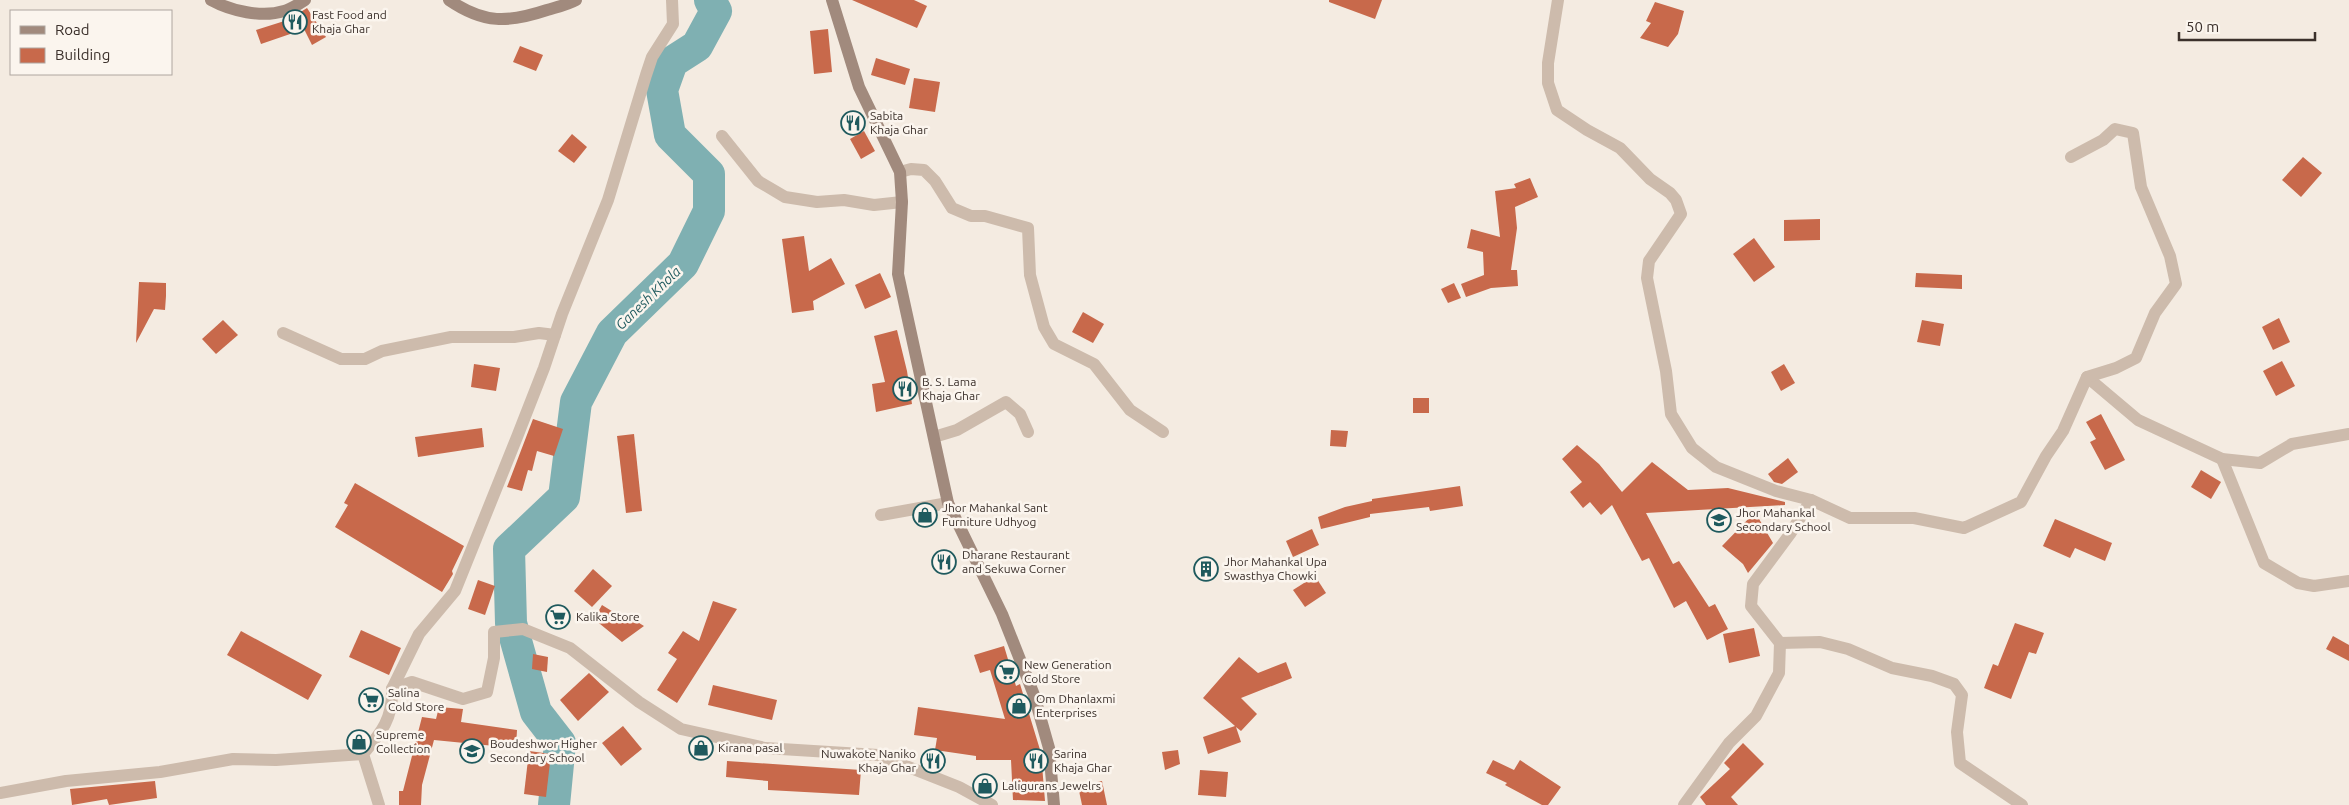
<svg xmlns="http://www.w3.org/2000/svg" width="2349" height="805" font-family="Ubuntu,sans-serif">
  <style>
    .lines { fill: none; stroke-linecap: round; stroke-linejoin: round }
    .river { stroke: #7fb0b2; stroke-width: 32 }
    .building { fill: #c8694b }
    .minor { stroke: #cdbbac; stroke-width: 12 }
    .tertiary { stroke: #cdbbac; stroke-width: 12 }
    .secondary { stroke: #a18a7d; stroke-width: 12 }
    .labels { text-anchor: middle; stroke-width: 5; stroke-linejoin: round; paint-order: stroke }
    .poi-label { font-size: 12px; fill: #3b302b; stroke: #fbf5ee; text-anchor: start }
    .water-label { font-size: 14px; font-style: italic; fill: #1f5a5e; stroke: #fbf5ee }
  </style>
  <rect width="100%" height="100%" fill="#f4ebe1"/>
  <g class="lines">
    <polyline class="river" points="554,805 560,743 536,712 511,623 509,549 564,497 576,402 612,333 683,264 709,211 709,174 670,135 662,90 672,62 697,46 716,11 710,0"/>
  </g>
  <g class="building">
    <polygon points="852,0 914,0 927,6 917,28"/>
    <polygon points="1329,0 1382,0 1375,19 1329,2"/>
    <polygon points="1655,2 1684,11 1678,34 1668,47 1640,38 1651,23 1646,21"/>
    <polygon points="307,8 326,37 312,45 304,29 297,33 296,32 261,44 256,30 297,17 296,15"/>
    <polygon points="828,29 832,72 814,74 810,31"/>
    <polygon points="520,46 543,55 536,71 513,62"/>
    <polygon points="876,58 910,69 905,85 871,75"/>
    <polygon points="914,78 940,82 935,112 909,108"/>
    <polygon points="864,131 875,151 861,159 850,139"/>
    <polygon points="572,134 587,147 574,163 558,151"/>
    <polygon points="2303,157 2322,173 2301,197 2282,180"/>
    <polygon points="1530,178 1538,197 1515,207 1517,228 1511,270 1517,270 1518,286 1491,288 1466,297 1461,284 1484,275 1483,252 1467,248 1471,229 1500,237 1495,191 1516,188 1514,184"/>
    <polygon points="1820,219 1820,240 1784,241 1784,220"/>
    <polygon points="804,236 809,271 831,258 845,284 813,301 814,310 792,313 782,239"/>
    <polygon points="1754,238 1775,267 1754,282 1733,254"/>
    <polygon points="880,273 891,297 865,309 855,285"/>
    <polygon points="1916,273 1962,275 1962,289 1915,287"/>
    <polygon points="139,282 166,283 166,296 165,310 154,309 136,343"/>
    <polygon points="1454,283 1461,298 1448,303 1441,289"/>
    <polygon points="1083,312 1104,324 1093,343 1072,332"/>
    <polygon points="2279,318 2290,342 2273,350 2262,327"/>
    <polygon points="223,320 238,335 216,354 202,339"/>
    <polygon points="1922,320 1944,324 1940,346 1917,342"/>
    <polygon points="897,330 907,371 912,404 876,412 872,384 885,382 874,336"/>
    <polygon points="2282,361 2295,386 2276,396 2263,371"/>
    <polygon points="474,364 500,368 496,391 471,387"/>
    <polygon points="1784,364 1795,383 1781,391 1771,372"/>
    <rect x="1413" y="398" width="16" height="15"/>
    <polygon points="2101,414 2125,460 2105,470 2090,442 2096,439 2086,422"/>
    <polygon points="533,419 563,429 554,456 537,451 532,471 528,470 522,491 507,487"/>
    <polygon points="482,428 484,447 418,457 415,437"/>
    <polygon points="1331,430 1348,431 1346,447 1330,446"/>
    <polygon points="634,434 642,511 626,513 617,436"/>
    <polygon points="1577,445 1599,464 1622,492 1652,462 1688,490 1728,488 1785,502 1785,505 1646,513 1673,564 1679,561 1709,607 1715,604 1728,629 1707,640 1686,601 1674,608 1649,558 1642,561 1612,505 1601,515 1590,502 1583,508 1570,492 1582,482 1562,459"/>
    <polygon points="1788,458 1798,472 1782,484 1774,482 1768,474"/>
    <polygon points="2201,470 2221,482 2211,499 2191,487"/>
    <polygon points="355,483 464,546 452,571 453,574 442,592 335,527 348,505 344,503"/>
    <polygon points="1460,486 1463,506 1430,511 1429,507 1370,514 1370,517 1321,529 1318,517 1345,507 1372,501 1372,499"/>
    <polygon points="1755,512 1773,543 1748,573 1743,564 1722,546"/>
    <polygon points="2055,519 2112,543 2105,561 2075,548 2070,558 2043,546"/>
    <polygon points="1312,529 1319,545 1293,557 1286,541"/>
    <polygon points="593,569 612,586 592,607 574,591"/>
    <polygon points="1315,576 1326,593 1305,607 1293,590"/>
    <polygon points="478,580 495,586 485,615 468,609"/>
    <polygon points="713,601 737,609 677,703 657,690 677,659 668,653 683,631 699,641"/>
    <polygon points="602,605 623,618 626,615 644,626 622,642 594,619"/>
    <polygon points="2015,623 2044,633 2036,654 2029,652 2011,699 1984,688 1993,664 1998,666"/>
    <polygon points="1754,628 1760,656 1729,663 1723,634"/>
    <polygon points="361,630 401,648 389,675 349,657"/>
    <polygon points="241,631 322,675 308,700 227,655"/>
    <polygon points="2333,636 2349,645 2349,661 2326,649"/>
    <polygon points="1004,646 1016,686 1020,684 1041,753 1045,801 1013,800 1011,760 976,760 976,756 935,750 937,738 914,735 918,707 1005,719 990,670 980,673 974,655"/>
    <polygon points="533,654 548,657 547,672 532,669"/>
    <polygon points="1239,657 1258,673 1286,662 1292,678 1241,698 1257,714 1241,731 1236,727 1241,742 1208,754 1203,737 1235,726 1203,698"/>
    <polygon points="589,673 609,692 578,721 560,700"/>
    <polygon points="713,685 777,700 772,720 708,705"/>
    <polygon points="439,707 463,709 461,722 517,730 516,748 434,740 422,785 421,805 399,805 399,791 403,791 422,717 436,719"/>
    <polygon points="623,726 642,749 621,766 602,743"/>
    <polygon points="1743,743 1764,764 1731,797 1738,805 1706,805 1700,797 1730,769 1724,763"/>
    <polygon points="1178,750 1180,764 1165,770 1162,752"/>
    <polygon points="529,751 551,754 546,797 524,794"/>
    <polygon points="1493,760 1514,770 1520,760 1561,787 1548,805 1542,805 1505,785 1507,783 1486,773"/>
    <polygon points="727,761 861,770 859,795 768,790 768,781 726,777"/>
    <polygon points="1200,770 1228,772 1226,797 1198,795"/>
    <polygon points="155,781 157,798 109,805 107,799 72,805 70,789"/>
    <polygon points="1102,781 1107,805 1082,805 1078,786"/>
  </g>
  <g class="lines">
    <g class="minor">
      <polyline points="1558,0 1548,63 1548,83 1557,110 1587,130 1620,148 1650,179 1670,193 1676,200 1681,214 1649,261 1647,278 1666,371 1671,414 1692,448 1716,467 1776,491 1811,500 1850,518 1914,518 1964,528 2021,502 2046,456 2063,431 2087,377 2138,420 2222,459 2260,463 2292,444 2349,434"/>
      <polyline points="722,136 758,181 785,197 817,202 844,200 874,205 902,202"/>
      <polyline points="2071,157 2103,140 2115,129 2133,133 2141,187 2170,256 2176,284 2155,313 2136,358 2116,368 2087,377"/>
      <polyline points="900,172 911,169 924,170 935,181 952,208 971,216 985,216 1028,228 1030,275 1044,327 1054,344 1094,364 1130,410 1163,432"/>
      <polyline points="283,333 341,359 365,359 382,351 451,337 514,337 539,333 555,335"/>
      <polyline points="934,437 957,430 1006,402 1020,414 1028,432"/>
      <polyline points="2222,459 2264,563 2298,583 2314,586 2349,581"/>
      <polyline points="881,515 948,503"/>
      <polyline points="1780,643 1820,642 1848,649 1892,668 1932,676 1954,684 1962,695 1957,732 1960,763 2022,805"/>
      <polyline points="392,689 419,634 455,591 517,437 544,368 562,314 608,200 646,75 652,57 673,24 672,0"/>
      <polyline points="0,793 66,781 160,772 233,759 276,760 363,754"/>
      <polyline points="1684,805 1729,743 1756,716 1779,673 1780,643 1751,606 1753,584 1790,534 1811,500"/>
    </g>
    <path class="tertiary" d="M379,805l-16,-51c19,-22 30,-36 29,-65l20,-7 51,17 24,-7 7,-34v-26l29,-3 47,19 69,54 42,27 84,19 113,7 81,32 33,18"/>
    <g class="secondary">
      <path d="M211,0c20,11 51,18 73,11 7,-2 15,-7 21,-11"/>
      <path d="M449,0c35,24 59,23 98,10 10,-3 20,-5 29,-10"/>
      <polyline points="832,0 859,87 900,172 902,202 898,274 948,503 1002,614 1034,695 1049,748 1054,805"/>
    </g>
  </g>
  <defs>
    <g id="restaurant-ring" transform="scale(1.25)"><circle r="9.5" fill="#fbf5ee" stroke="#1f5a5e" stroke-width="1.5"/><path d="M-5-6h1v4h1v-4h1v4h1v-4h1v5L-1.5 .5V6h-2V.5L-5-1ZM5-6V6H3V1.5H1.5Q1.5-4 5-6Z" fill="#1f5a5e"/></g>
    <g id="shop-ring" transform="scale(1.25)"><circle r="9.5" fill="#fbf5ee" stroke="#1f5a5e" stroke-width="1.5"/><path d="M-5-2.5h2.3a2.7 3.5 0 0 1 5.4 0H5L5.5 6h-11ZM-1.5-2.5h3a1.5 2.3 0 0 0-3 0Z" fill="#1f5a5e"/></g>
    <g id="school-ring" transform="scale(1.25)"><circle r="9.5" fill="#fbf5ee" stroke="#1f5a5e" stroke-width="1.5"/><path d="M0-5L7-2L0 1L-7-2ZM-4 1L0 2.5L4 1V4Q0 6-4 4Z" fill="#1f5a5e"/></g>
    <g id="building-ring" transform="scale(1.25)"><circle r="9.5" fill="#fbf5ee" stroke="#1f5a5e" stroke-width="1.5"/><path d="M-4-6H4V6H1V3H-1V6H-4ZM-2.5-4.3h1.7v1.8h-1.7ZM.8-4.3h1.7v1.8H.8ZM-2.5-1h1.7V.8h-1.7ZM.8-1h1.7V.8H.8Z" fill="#1f5a5e"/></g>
    <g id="supermarket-ring" transform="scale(1.25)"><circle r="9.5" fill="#fbf5ee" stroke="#1f5a5e" stroke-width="1.5"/><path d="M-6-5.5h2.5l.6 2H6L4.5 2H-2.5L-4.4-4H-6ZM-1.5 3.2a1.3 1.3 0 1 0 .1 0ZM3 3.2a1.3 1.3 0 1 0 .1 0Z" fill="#1f5a5e"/></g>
  </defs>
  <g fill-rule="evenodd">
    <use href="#restaurant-ring" x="295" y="22"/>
    <use href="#restaurant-ring" x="853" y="123"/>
    <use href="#restaurant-ring" x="905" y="389"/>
    <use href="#shop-ring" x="925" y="515"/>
    <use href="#school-ring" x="1719" y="520"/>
    <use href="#restaurant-ring" x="944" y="562"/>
    <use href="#building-ring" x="1206" y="569"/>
    <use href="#supermarket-ring" x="558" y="617"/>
    <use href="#supermarket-ring" x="1007" y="672"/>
    <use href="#supermarket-ring" x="371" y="700"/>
    <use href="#shop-ring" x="1019" y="706"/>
    <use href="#shop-ring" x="359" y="742"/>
    <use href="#shop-ring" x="701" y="748"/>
    <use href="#school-ring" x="472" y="751"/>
    <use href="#restaurant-ring" x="933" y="761"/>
    <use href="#restaurant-ring" x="1036" y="761"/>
    <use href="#shop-ring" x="985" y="786"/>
  </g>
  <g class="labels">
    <g class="poi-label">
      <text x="312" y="19">Fast Food and<tspan x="312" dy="14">Khaja Ghar</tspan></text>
      <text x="870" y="120">Sabita<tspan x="870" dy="14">Khaja Ghar</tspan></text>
      <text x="922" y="386">B. S. Lama<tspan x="922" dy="14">Khaja Ghar</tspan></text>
      <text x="942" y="512">Jhor Mahankal Sant<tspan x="942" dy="14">Furniture Udhyog</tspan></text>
      <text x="1736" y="517">Jhor Mahankal<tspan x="1736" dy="14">Secondary School</tspan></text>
      <text x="962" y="559">Dharane Restaurant<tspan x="962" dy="14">and Sekuwa Corner</tspan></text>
      <text x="1224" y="566">Jhor Mahankal Upa<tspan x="1224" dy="14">Swasthya Chowki</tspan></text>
      <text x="576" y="621">Kalika Store</text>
      <text x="1024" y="669">New Generation<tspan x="1024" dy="14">Cold Store</tspan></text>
      <text x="388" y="697">Salina<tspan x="388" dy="14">Cold Store</tspan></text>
      <text x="1036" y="703">Om Dhanlaxmi<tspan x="1036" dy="14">Enterprises</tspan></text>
      <text x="376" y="739">Supreme<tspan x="376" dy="14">Collection</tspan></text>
      <text x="490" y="748">Boudeshwor Higher<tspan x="490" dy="14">Secondary School</tspan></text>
      <text x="718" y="752">Kirana pasal</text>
      <text x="916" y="758" text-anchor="end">Nuwakote Naniko<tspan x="916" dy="14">Khaja Ghar</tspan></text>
      <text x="1054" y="758">Sarina<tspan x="1054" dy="14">Khaja Ghar</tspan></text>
      <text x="1002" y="790">Laligurans Jewelrs</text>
    </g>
    <g class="water-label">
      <text transform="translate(648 298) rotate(-44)" y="5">Ganesh Khola</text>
    </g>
  </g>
  <rect x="10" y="10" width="162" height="65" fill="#fbf5ee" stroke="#aea6a0"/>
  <rect x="20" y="26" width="25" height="8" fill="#a18a7d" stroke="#aea6a0"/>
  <text x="55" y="35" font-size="15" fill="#3b302b">Road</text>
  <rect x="20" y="48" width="25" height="15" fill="#c8694b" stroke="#aea6a0"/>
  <text x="55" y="60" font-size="15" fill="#3b302b">Building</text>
  <path d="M2179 32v8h136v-8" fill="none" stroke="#3b302b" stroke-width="2.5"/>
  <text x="2186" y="32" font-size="15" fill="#3b302b" stroke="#fbf5ee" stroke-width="4" paint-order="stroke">50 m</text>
</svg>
